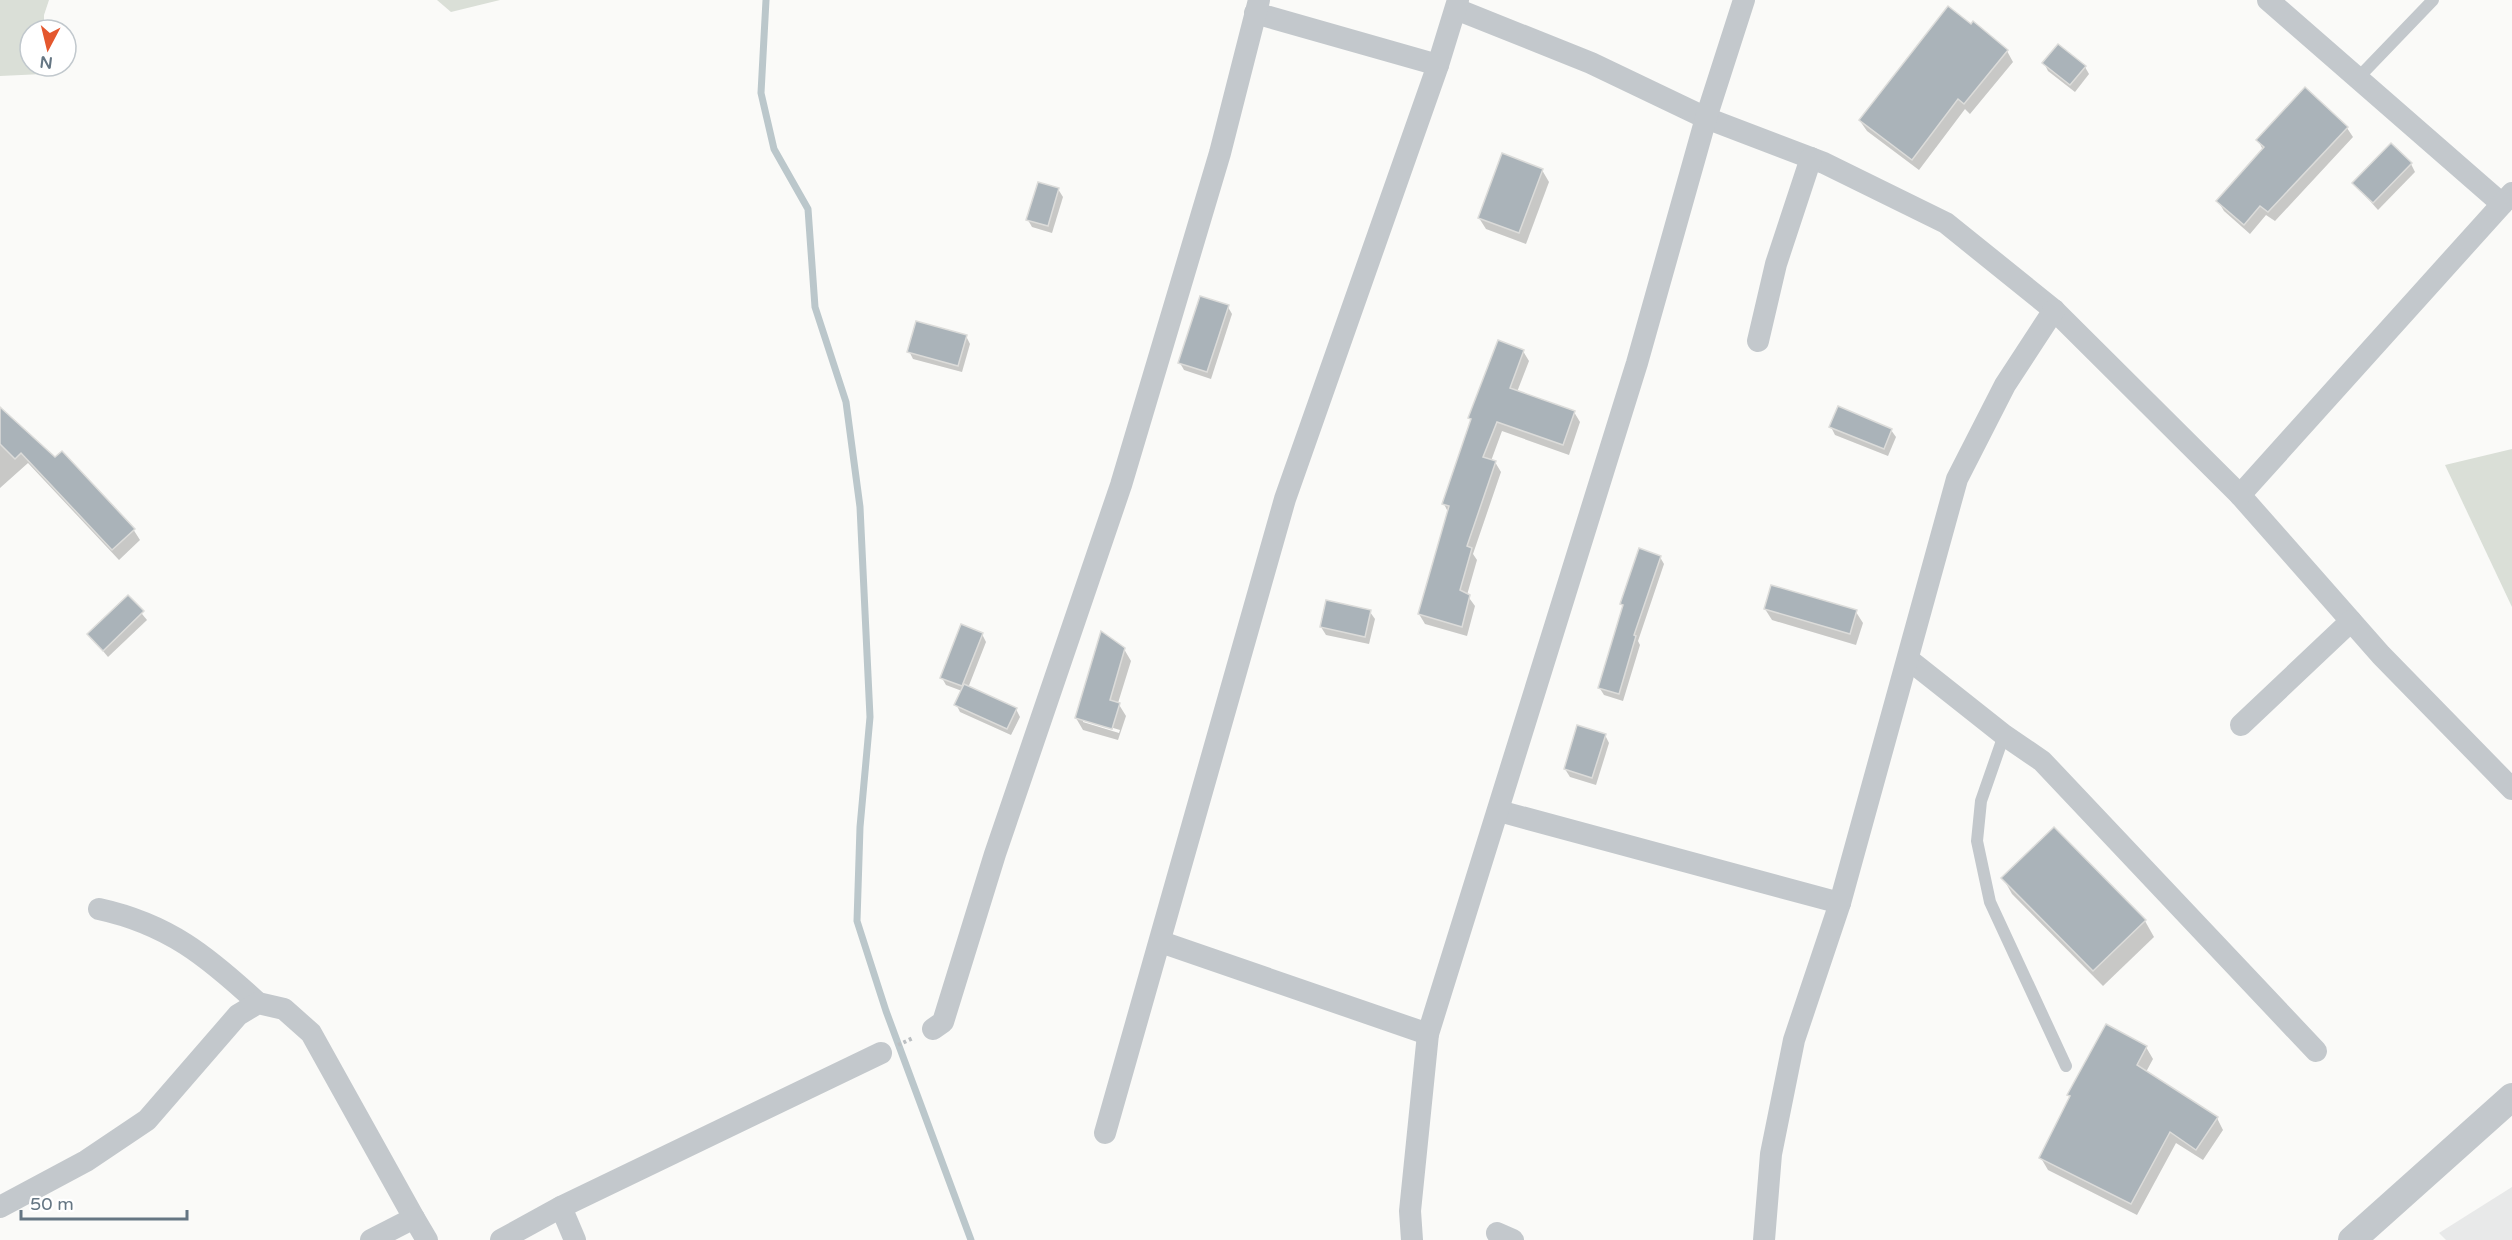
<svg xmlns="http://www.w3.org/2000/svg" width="2512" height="1240" font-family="'Varela Round',sans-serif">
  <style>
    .built { fill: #e8e9e9 }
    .green { fill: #dadfd7 }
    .shadow { fill: #0003; fill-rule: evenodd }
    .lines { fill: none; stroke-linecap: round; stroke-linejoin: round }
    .stream { stroke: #bbc7cb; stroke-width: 7 }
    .building { fill: #aab3b9; stroke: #dcdcda; stroke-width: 1.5 }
    .path { stroke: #bbbfc2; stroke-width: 4; stroke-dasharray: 3 3; stroke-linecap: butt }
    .service { stroke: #c3c8cc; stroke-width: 12 }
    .minor { stroke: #c3c8cc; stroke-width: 22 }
    .tertiary { stroke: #c3c8cc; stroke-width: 28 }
  </style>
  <rect width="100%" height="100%" fill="#fafaf8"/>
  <polygon class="built" points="2512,1187 2512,1240 2446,1240 2439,1233"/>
  <g class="green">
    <polygon points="0,0 49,0 44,15 44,30 30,30 30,66 43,66 43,74 0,76"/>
    <polygon points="437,0 500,0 451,12"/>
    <polygon points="2512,449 2512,607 2445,465"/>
  </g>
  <g class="shadow">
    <polygon points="1973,24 2007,51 2013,62 1970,114 1965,109 1919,170 1867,131 1860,121"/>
    <polygon points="2044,63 2085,67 2089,74 2075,92 2048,71"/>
    <polygon points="2347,128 2353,137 2275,221 2266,215 2250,234 2224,211 2218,201 2263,150 2258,140"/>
    <polygon points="2411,164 2415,172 2378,210 2354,183"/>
    <polygon points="1542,170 1549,182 1526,244 1486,229 1479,218"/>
    <polygon points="1058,189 1063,197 1052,233 1032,227 1028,220"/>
    <polygon points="1228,307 1232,314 1211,379 1184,370 1180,363"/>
    <polygon points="966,336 970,344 962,372 913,359 909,351"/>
    <polygon points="1523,351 1529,361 1517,392 1574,412 1580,422 1569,455 1502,431 1491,461 1495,462 1501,472 1473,554 1477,560 1467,595 1475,606 1467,636 1425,624 1419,614 1448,512 1444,504 1472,421 1470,418"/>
    <polygon points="0,409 133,529 140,540 119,560 28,463 0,488"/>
    <polygon points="1831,427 1891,430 1896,437 1888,456 1835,435"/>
    <polygon points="1660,557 1664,564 1638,641 1640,645 1623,701 1604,695 1599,687 1624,608 1622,604"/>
    <polygon points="128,597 147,620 108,657 89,634"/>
    <polygon points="1765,609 1856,612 1863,623 1856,645 1772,620"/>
    <polygon points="1370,612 1375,619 1369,644 1326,635 1321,627"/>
    <polygon points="982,634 986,642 968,688 1016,709 1020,717 1011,735 960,712 956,704 962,691 946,685 942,678"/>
    <path d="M1124,649l7,12 -13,42 8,13 -8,24 -35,-10 -7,-12zM1083,719l37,11 -1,3 -36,-11z"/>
    <polygon points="1605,735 1609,743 1596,785 1570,777 1565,769"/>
    <polygon points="2003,878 2145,921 2154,937 2103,986 2012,894"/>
    <polygon points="2146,1047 2153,1059 2146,1072 2217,1118 2223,1130 2203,1160 2176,1143 2137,1215 2048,1170 2041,1158 2071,1098 2069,1095"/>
  </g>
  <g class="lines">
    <polyline class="stream" points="766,0 761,93 774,149 808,209 815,307 846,402 860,507 870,717 860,827 857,921 886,1011 971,1240"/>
  </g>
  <g class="building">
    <polygon points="1948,6 1971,24 1973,21 2008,50 1964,104 1958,99 1912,160 1859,120"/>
    <polygon points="2058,44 2086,66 2070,85 2042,63"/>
    <polygon points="2305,87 2348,127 2268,212 2260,206 2244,225 2216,201 2264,147 2256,140"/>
    <polygon points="2391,143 2412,163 2373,203 2352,183"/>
    <polygon points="1502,153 1543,169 1519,233 1478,218"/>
    <polygon points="1038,182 1059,188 1048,226 1026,220"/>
    <polygon points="1200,296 1229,305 1207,372 1178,363"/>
    <polygon points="916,321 967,335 958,366 907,352"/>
    <polygon points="1498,340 1524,350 1510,388 1575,411 1563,445 1497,422 1483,457 1496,461 1467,546 1472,548 1460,590 1470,595 1462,627 1418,614 1449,506 1442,504 1471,419 1468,418"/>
    <polygon points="1838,406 1892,429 1884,449 1829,427"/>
    <polygon points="0,407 55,457 62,451 135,529 112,550 21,453 15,459 0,444"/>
    <polygon points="1639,548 1661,556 1634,635 1636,636 1619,694 1598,688 1623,605 1620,604"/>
    <polygon points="1771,585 1857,610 1850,634 1764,609"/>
    <polygon points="128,595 144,611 103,651 87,634"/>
    <polygon points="1326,600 1371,610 1365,637 1320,627"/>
    <polygon points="961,624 983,633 962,686 940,678"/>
    <polygon points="1101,631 1125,648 1110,700 1120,703 1112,729 1075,718"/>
    <polygon points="964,684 1017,708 1007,729 954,705"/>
    <polygon points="1577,725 1606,734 1592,778 1564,769"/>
    <polygon points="2054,827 2146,920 2093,971 2001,878"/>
    <polygon points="2106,1024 2147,1046 2137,1065 2218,1117 2196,1150 2170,1132 2131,1204 2039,1158 2070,1096 2067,1095"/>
  </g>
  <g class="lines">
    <polyline class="path" points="898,1045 913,1038"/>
    <g class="service">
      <polyline points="2358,78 2433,0"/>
      <polyline points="2004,735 1981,801 1977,841 1990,902 2066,1066"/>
    </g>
    <g class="minor">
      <polyline points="2268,0 2502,204"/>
      <polyline points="1456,9 1591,63 1706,118 1824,163 1946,223 2054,310 2240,495 2381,655 2512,789"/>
      <polyline points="1255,13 1438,65"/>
      <polyline points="1758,341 1776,264 1811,158"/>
      <polyline points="2240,495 2512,193"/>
      <polyline points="1908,659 2004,735 2042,761 2316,1051"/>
      <polyline points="2241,725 2351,621"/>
      <polyline points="1499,811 1840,903"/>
      <path d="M99,909c69,15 108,47 159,94"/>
      <polyline points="1161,942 1428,1034"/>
      <polyline points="933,1029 943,1022 995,854 1121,485 1220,153 1259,0"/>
      <polyline points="1105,1133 1285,499 1438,65 1458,0"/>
      <polyline points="0,1207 86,1161 147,1120 238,1015 258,1003 284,1009 311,1033 414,1218"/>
      <polyline points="561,1207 575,1240"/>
      <polyline points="1497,1233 1513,1240"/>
      <polyline points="371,1240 414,1218 427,1240"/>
      <polyline points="501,1240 561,1207 881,1053"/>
      <polyline points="1412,1240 1410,1211 1428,1034 1637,363 1706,118 1744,0"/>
      <polyline points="1764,1240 1771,1154 1794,1040 1840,903 1957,479 2005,385 2054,310"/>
    </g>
    <polyline class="tertiary" points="2352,1240 2512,1097"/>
  </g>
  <g transform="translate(48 48) rotate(187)"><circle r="28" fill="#ffffff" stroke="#c1c8cd" stroke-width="1.5"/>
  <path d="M0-4.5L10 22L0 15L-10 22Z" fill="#e4572e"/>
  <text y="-9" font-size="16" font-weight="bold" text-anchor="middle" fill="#657683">N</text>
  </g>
  <path d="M21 1210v9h166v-9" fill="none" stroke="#657683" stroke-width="3"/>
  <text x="30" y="1210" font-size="18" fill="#657683" stroke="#ffffff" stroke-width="4.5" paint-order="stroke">50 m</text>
</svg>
